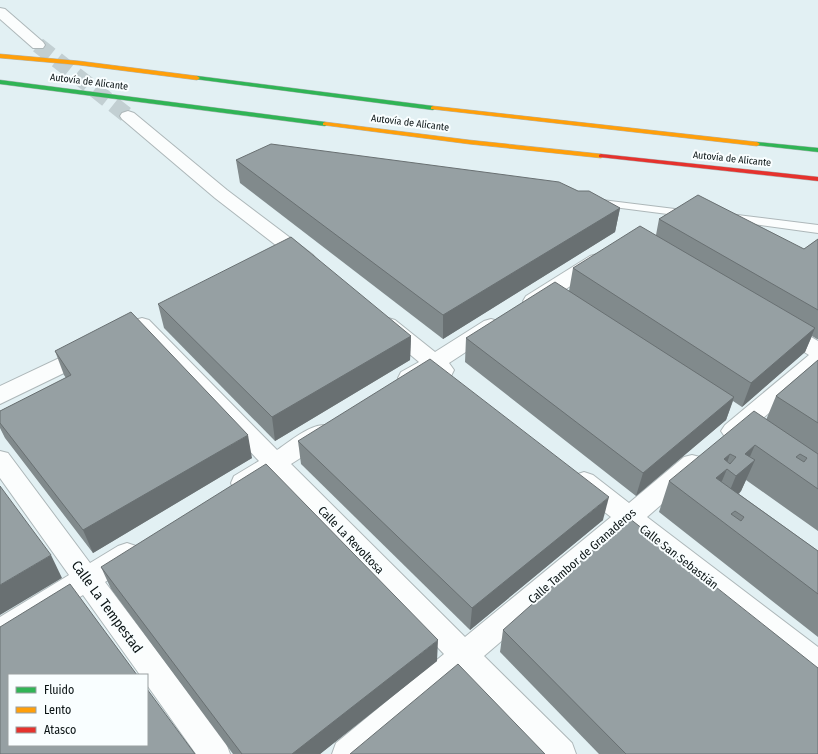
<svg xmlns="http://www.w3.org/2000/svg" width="818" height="754" font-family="'Fira Sans Condensed',sans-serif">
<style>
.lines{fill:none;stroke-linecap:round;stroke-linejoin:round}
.street-tunnel{stroke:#c2cfd2;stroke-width:16;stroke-dasharray:16 8;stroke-linecap:butt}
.lane-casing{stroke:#adb7b9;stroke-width:2}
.street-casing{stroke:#adb7b9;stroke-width:2}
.fast-casing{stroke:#adb7b9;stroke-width:1}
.slow-casing{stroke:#adb7b9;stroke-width:1}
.jam-casing{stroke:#adb7b9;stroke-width:1}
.lane{fill:#fbfdfd;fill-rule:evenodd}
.street{fill:#fbfdfd;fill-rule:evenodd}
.fast{fill:#30b455;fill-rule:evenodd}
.slow{fill:#ff9f0a;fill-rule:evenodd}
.jam{fill:#e5322d;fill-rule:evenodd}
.wall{fill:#818a8c}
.shaded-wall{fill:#697072}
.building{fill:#96a0a3;stroke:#697072;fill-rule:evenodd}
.labels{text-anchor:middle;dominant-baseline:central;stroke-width:4;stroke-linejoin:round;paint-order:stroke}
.far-street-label{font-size:10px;fill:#0a1314;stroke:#f9feff}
.street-label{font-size:12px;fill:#0a1314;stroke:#f9feff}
.near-street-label{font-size:14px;fill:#0a1314;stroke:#f9feff}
</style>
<rect width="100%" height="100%" fill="#e2f0f3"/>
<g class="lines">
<polyline class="street-tunnel" points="38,45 128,116"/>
<defs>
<g id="lane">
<polygon points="594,199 691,211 697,214 691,217 590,204 588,202 590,200"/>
<polygon points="729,214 818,225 818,233 725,220 723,218"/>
</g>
<g id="street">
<polygon points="0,8 5,9 43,42 45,45 43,48 33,48 0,19"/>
<polygon points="128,111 134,113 227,190 313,255 316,259 313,263 306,265 299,263 215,198 122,119 120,116 122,113"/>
<polygon points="597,254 604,256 607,260 604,264 540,306 533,308 526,306 523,301 526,296 590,256"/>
<path d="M142 318 149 320 277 450C292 440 314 420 332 426L336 432 332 438 291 464 465 637 611 517 575 489 572 482 575 475 584 472 593 475 629 503 684 457 692 455 700 457 704 464 700 471 647 517 818 647V677L808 673 629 532 484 656 572 743 576 754H540L463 674 370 754H332L336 743 444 654 273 476C260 485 250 495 234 490L231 483 234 476 259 461 135 330 132 325 135 320Z"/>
<path d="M388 318 395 320 435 352 484 321 491 319 498 321 501 326 498 331 449 363 454 370 451 376 443 378 433 373C422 380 414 387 401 384L398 378 401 372 419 362 381 330 378 325 381 320Z"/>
<polygon points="782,322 789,324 818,341 818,371 741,437 733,440 725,437 721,431 725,425 809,355 775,334 772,329 775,324"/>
<polygon points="87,345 95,348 98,353 95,358 0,404 0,386"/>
<polygon points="0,451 8,453 90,563 118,546 127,543 136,546 140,554 136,562 105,582 226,743 230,754 196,754 147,685 147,675 140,675 83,595 10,641 0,645 0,617 69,575 0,478"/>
</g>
<g id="fast">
<polygon points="197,76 433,106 436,108 433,110 195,79 195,77"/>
<polygon points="0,80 325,122 328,124 325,126 0,84"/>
<polygon points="757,142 818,148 818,152 755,145 755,143"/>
</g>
<g id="slow">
<polygon points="0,54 79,61 197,76 200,78 197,80 79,65 0,58"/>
<polygon points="433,106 757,142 760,144 757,146 431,109 431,107"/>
<polygon points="325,122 469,140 601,154 604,156 601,158 469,144 323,125 323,123"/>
</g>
<polygon id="jam" points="601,154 818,177 818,181 599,157 599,155"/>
</defs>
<use href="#lane" class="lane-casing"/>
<use href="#street" class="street-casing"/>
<use href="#fast" class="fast-casing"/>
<use href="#slow" class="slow-casing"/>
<use href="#jam" class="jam-casing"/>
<use href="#lane" class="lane"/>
<use href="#street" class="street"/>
<use href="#fast" class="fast"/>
<use href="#slow" class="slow"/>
<use href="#jam" class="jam"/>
</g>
<g class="wall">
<polygon points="236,160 620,208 615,232 443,339 240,183"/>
<polygon points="659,219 804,249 818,239 818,339 817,339 812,336 805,352 742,407 733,401 726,420 636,496 465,362 466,338 569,291 573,268 656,235"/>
<polygon points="158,304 411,336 410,360 275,441 164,328"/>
<polygon points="55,351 252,458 93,553 5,438 0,428 0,411 66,378 64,375"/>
<polygon points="818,360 818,531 746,480 741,491 739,494 818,551 818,637 659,512 669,481 766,420 776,396"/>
<polygon points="298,441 603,520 470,630 301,464"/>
<polygon points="101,567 437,661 320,754 233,754 111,589"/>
<polygon points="503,630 818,754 599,754 500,652"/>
</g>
<g class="shaded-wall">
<polygon points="620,208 615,232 443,339 443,315"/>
<polygon points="815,328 805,352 742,407 751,383"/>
<polygon points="411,336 410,360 275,441 272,417"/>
<polygon points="734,397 726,420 636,496 643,473"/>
<polygon points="248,435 252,458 93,553 83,530"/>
<polygon points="755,445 745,468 755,460 741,491 723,507 745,454"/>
<polygon points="730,454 724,472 727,469 714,500 704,508 716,478 724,459"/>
<polygon points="609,497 603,520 470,630 472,608"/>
<polygon points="51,555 62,578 0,615 0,585"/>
<polygon points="438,640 437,661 320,754 292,754"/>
</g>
<g class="building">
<polygon points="271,144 559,182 578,191 589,191 620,208 443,315 236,160"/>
<polygon points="698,195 804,249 818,239 818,310 659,219"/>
<polygon points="640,226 815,328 751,383 573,268"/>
<polygon points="291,237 411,336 272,417 158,304"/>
<polygon points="555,282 734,397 643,473 466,338"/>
<polygon points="131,312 248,435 83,530 0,423 0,411 71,375 55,351"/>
<polygon points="430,359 609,497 472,608 298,441"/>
<polygon points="818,360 818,423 776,396"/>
<path d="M754 411 818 454V489L755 445 745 454 755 460 736 476 727 469 716 478 818 551V594L669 481ZM730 454 736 457 730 464 724 459ZM800 454 807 458 804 462 796 457ZM735 511 744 517 741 521 731 514Z"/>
<polygon points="266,464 438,640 292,754 242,754 101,567"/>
<polygon points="0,486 51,555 0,585"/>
<polygon points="629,518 818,668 818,754 626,754 503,630"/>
<polygon points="70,584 137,675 9,675 9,745 147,745 147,689 195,754 0,754 0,627"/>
<polygon points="458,664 545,754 350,754"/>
</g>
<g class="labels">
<g class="far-street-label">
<text transform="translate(89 82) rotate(7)">Autovía de Alicante</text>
<text transform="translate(410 123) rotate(7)">Autovía de Alicante</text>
<text transform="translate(732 159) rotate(6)">Autovía de Alicante</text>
</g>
<g class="street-label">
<text transform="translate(351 540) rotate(46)">Calle La Revoltosa</text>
<text transform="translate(582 556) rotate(-41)">Calle Tambor de Granaderos</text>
<text transform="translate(679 557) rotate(38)">Calle San Sebastián</text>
</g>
<g class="near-street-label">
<text transform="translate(107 607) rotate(54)">Calle La Tempestad</text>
</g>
</g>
<rect x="8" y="674" width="140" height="72" fill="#f9feff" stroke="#99a0a1"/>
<rect x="16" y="687" width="20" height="6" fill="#30b455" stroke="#99a0a1"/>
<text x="44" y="694" font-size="12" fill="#0a1314">Fluido</text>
<rect x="16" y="707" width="20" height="6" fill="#ff9f0a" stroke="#99a0a1"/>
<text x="44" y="714" font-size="12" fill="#0a1314">Lento</text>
<rect x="16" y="727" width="20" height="6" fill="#e5322d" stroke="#99a0a1"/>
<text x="44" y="734" font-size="12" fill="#0a1314">Atasco</text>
</svg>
